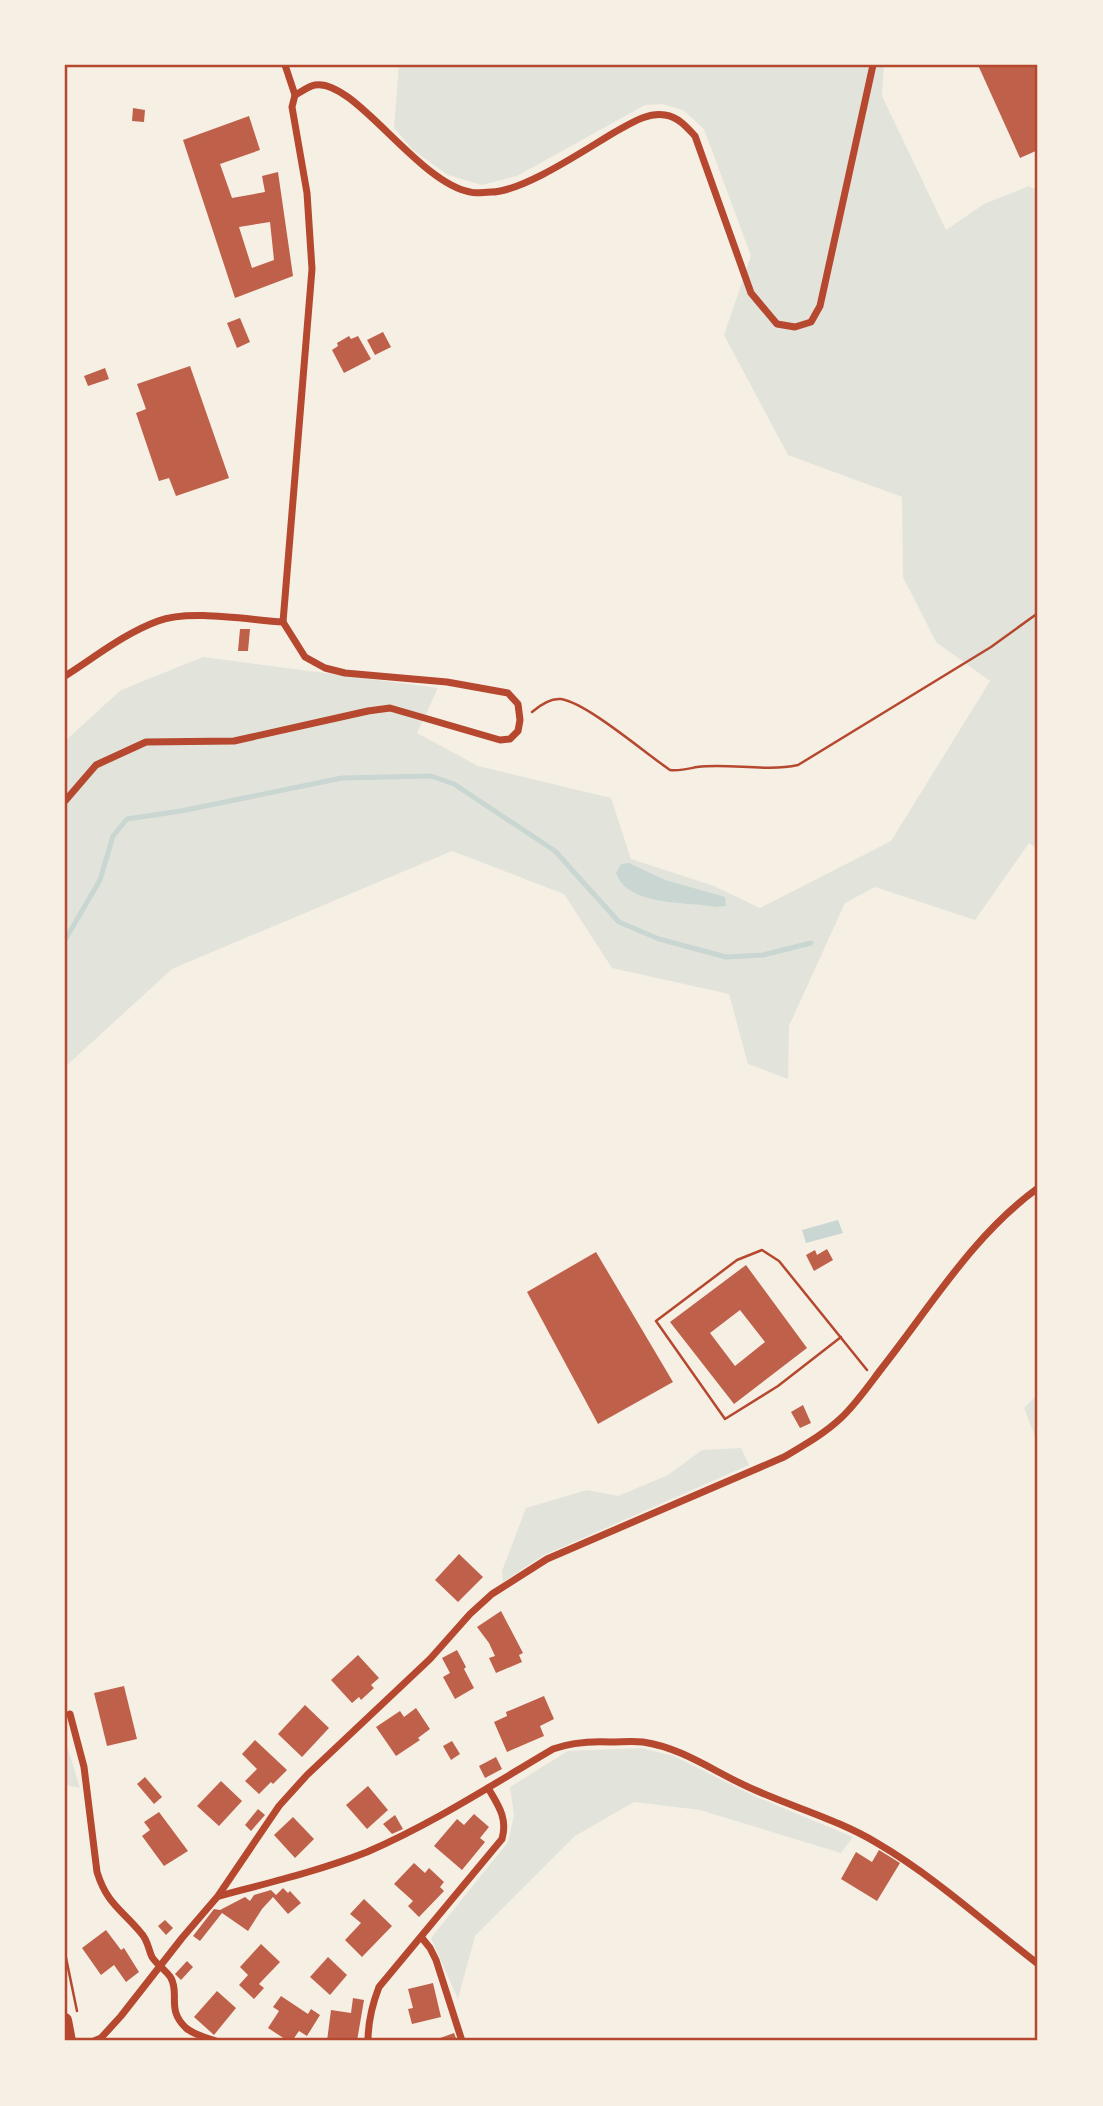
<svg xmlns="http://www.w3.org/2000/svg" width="1103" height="2106" font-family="'Varela Round',sans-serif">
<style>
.green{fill:#e2e4dc}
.water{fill:#c9d6d2}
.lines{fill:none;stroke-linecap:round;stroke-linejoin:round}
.stream{stroke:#c9d6d2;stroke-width:5}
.building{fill:#bf614a;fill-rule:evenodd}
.path{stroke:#b5482f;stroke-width:2.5}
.minor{stroke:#b5482f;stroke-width:7}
.primary{stroke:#b5482f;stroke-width:14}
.neatline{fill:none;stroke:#b5482f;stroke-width:2.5}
</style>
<rect width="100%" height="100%" fill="#f6efe4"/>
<g class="green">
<polygon points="399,65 884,65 882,96 946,230 984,204 1029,186 1038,191 1038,849 1029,843 975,920 875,887 845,903 789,1026 788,1079 748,1064 729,994 612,968 564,894 452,851 172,969 65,1067 65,741 121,690 203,657 438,688 417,733 478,766 611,798 631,859 714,886 760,908 891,841 990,681 936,642 903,577 902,497 788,455 724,335 751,256 704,129 683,110 662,104 645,105 517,176 482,185 448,175 413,150 394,128"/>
<polygon points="1038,1394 1038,1444 1024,1408"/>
<polygon points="741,1448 749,1465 542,1556 503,1582 502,1571 526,1508 587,1490 618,1496 668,1475 702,1450"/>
<polygon points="65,1739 80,1788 65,1785"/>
<polygon points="641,1748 674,1756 754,1796 853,1837 841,1853 700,1810 634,1802 575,1836 475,1936 458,1999 431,1938 508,1842 514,1815 510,1787 568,1751"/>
</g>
<g class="water">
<path d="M629 863 665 880 725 897 726 906 716 907C686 901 628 907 616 873L621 864Z"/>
<polygon points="838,1220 843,1233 806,1243 802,1230"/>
</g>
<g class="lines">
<polyline class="stream" points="65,940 100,880 113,836 127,819 181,811 342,778 431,776 454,784 555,851 619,922 659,939 726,957 763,955 811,943"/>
</g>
<g class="building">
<polygon points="978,65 1038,65 1038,150 1020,158"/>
<polygon points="133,108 145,110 144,122 132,121"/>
<path d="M249 116 260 150 220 164 232 198 265 192 262 176 278 172 293 276 235 298 183 140ZM270 222 274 260 252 268 239 227Z"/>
<polygon points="240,318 250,342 237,348 227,323"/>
<polygon points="383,332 391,347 375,355 367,340"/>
<polygon points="349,336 351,339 358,336 371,359 344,373 332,350 338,346 337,343"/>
<polygon points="190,366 229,478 176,496 169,478 159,481 136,413 146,409 137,384"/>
<polygon points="105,368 109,379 88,386 84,376"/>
<polygon points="240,629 250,629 248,651 238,651"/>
<polygon points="827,1249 833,1260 814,1271 806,1255 815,1250 817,1255"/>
<polygon points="596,1252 673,1382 598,1424 527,1292"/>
<path d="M746 1265 807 1348 734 1404 670 1322ZM740 1310 765 1342 735 1366 710 1333Z"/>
<polygon points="803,1405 811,1423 800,1428 791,1412"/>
<polygon points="459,1554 483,1577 458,1602 435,1580"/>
<polygon points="501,1611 523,1653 519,1655 522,1662 496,1673 489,1658 495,1656 489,1643 477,1627"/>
<polygon points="457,1650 466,1667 464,1669 474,1688 455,1699 443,1677 450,1673 442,1658"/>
<polygon points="358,1655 379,1678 371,1685 374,1688 361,1700 359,1697 352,1703 331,1680"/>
<polygon points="124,1686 137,1739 107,1746 94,1693"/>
<polygon points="544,1696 554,1719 540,1726 544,1736 507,1752 494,1722 507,1716 506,1712"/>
<polygon points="305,1705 329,1728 302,1757 278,1734"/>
<polygon points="416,1708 430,1729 418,1738 420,1740 396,1756 376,1727 400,1711 404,1717"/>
<polygon points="255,1740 287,1770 273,1784 271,1782 259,1794 245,1781 257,1769 242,1754"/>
<polygon points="452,1741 460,1754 451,1760 443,1746"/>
<polygon points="496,1757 502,1769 485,1778 479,1766"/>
<polygon points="145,1777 162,1797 154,1804 137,1784"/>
<polygon points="221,1781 242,1801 219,1826 197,1806"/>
<polygon points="368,1786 388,1810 367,1829 346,1805"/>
<polygon points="258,1809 265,1815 251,1831 245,1825"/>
<polygon points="159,1812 188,1851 164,1866 142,1836 150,1830 144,1822"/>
<polygon points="474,1814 489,1827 480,1838 485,1842 462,1870 434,1846 457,1819 464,1825"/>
<polygon points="395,1815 403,1829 392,1834 383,1824"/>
<polygon points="293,1817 314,1839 295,1858 274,1835"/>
<polygon points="879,1850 900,1863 877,1901 841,1879 856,1852 872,1862"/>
<polygon points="414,1863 425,1873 429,1868 444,1882 440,1887 444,1891 419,1917 408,1906 413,1901 394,1884"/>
<polygon points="283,1888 288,1893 290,1891 301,1903 288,1914 273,1897 262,1909 248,1931 222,1913 200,1941 193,1936 214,1909 220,1910 245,1897 250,1901 254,1895 271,1890 276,1895"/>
<polygon points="364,1899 392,1926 362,1957 345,1940 361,1923 350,1914"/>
<polygon points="165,1920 173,1928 166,1935 158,1926"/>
<polygon points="106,1930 121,1950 124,1948 139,1972 126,1982 114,1965 101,1975 82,1948"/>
<polygon points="261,1944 280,1962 259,1984 264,1988 254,1999 239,1985 248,1975 240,1967"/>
<polygon points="328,1957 347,1975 330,1995 310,1977"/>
<polygon points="187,1961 193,1967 181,1980 175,1974"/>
<polygon points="433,1983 441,2017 412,2024 408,2009 413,2008 408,1989"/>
<polygon points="217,1991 236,2008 214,2035 194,2017"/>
<polygon points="281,1996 308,2014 311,2009 320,2015 307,2036 299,2031 292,2041 288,2041 268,2028 279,2011 273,2007"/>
<polygon points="353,1998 364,2000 357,2041 327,2041 331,2010 351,2013"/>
<polygon points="454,2033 457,2041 432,2041"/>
</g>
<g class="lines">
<g class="path">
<path d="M532 712C540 705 550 698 561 699 587 703 645 753 670 770 680 771 687 769 697 767 731 763 764 772 798 765L991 647 1038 613"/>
<polyline points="841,1337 778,1386 725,1419 656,1321 737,1260 762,1250 779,1261 867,1370"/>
<polyline points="65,1953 77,2011"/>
</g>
<g class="minor">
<polyline points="285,65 295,95"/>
<path d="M65 676C95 657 125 633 158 621 189 609 249 620 283 622"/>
<path d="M65 801 96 765 146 742 234 741 368 711 390 708 500 740 510 739 518 731 520 720 518 704 508 693 447 682 345 673 325 668 305 657 283 622 312 269 307 193 292 107 295 95C301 92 309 86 315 85 354 78 417 182 470 192 476 194 484 192 491 192 523 192 586 149 615 132 630 124 647 112 665 115 678 117 686 126 695 136L751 293 777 324 795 327 811 322 820 306 873 65"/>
<path d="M70 1714 84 1767 97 1872C107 1904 121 1909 141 1933 148 1940 148 1949 152 1957 157 1965 166 1970 171 1978 180 1995 166 2009 186 2028 194 2035 207 2038 216 2041"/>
<path d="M219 1896C268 1883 319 1871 367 1852 432 1824 492 1785 553 1749 572 1742 591 1741 611 1742 621 1742 632 1741 643 1742 684 1748 717 1774 755 1790 795 1808 839 1820 877 1843 935 1877 985 1923 1038 1964"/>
<polyline points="422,1938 430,1948 436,1960 462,2041"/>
<path d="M94 2041 101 2038 121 2016 182 1938 218 1896 279 1806 307 1775 430 1659 470 1614 492 1594 547 1559 784 1457C804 1445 824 1434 841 1418 856 1404 869 1385 882 1368 931 1306 973 1235 1038 1188"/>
<path d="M368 2041C368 2021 372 2005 379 1987L502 1839C508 1818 498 1805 488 1788"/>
</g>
<polyline class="primary" points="65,2020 69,2041"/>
</g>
<rect width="1103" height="2106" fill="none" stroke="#f6efe4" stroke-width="133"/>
<rect x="66" y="66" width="970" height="1973" class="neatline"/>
</svg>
